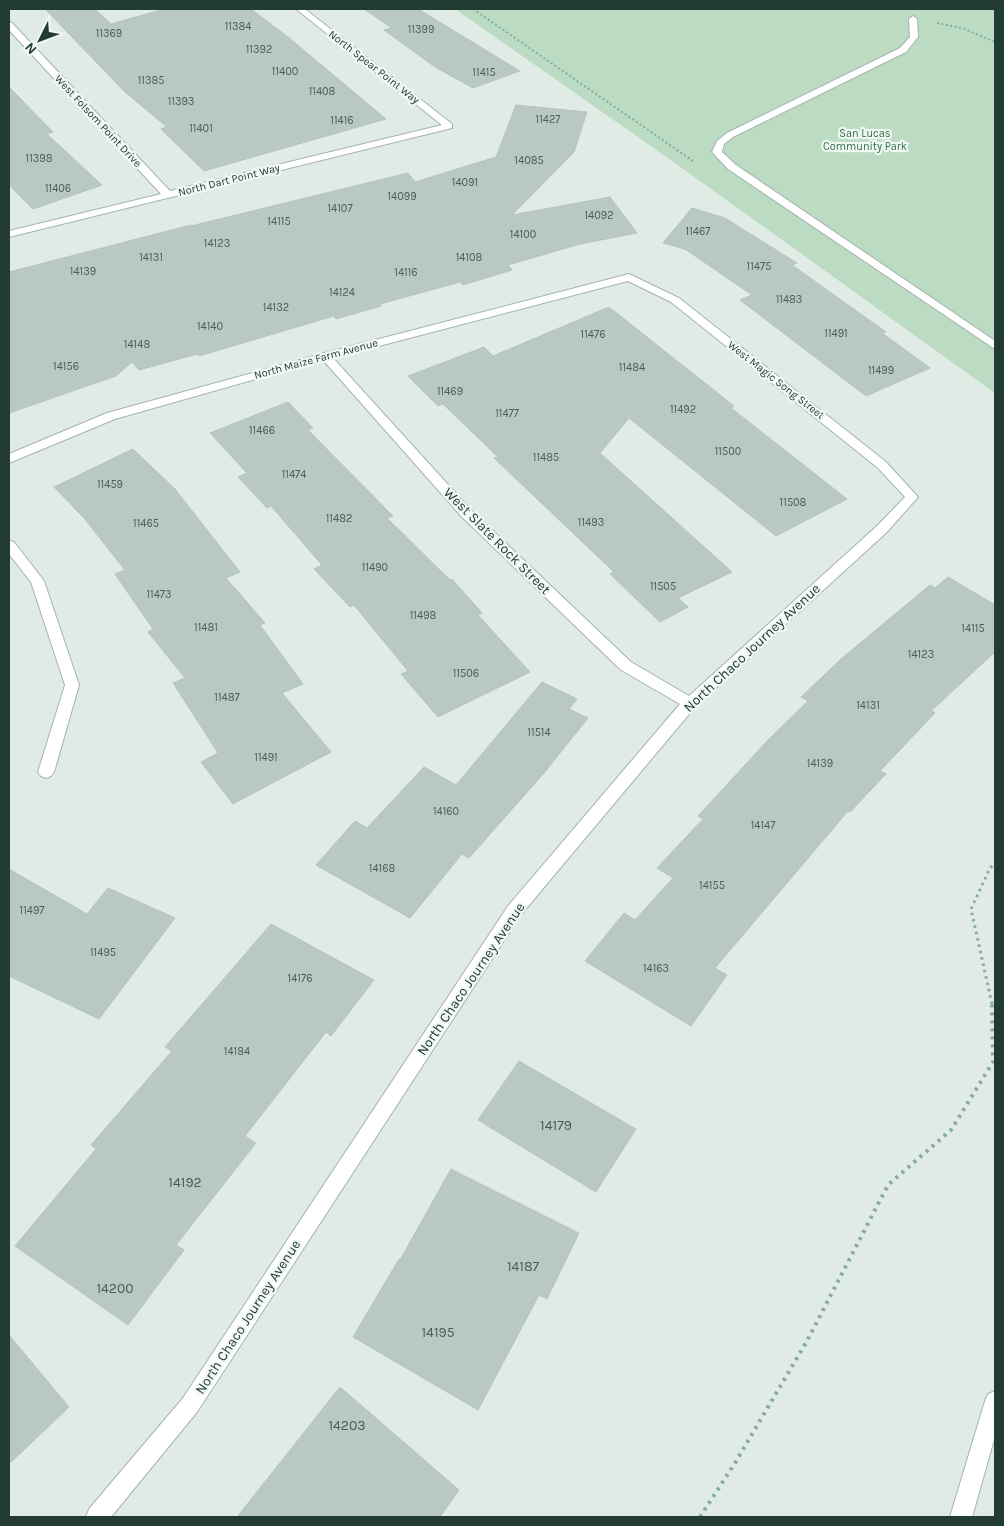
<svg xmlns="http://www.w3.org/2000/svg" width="1004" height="1526" font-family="Karla,sans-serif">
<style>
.green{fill:#bbdbc3}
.building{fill:#b9c8c2;stroke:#b4c4bd}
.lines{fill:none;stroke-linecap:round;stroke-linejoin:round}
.lane-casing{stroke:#a4b3ad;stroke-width:2}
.street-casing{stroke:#a4b3ad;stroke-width:2}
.secondary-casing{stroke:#a0b6ae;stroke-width:2}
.path-far2{stroke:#83ad9f;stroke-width:2;stroke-dasharray:2 2.5;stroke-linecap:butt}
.path-far1{stroke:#83ad9f;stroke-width:3;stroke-dasharray:2.5 4;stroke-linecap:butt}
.path{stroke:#83ad9f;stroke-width:4;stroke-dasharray:3 5;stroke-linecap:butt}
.lane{fill:#fff;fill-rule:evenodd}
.street{fill:#fff;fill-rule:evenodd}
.secondary{fill:#fff;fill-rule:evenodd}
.labels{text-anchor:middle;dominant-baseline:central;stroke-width:4.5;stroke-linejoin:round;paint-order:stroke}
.number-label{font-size:11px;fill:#485e57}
.far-street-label{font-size:11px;fill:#223b33;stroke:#f1f8f4}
.far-park-label{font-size:11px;fill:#2e7046;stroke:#f1f8f4}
.street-label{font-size:14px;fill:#223b33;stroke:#f1f8f4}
.near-number-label{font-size:14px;fill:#485e57}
</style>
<rect width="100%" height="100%" fill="#e1ebe6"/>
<polygon class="green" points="455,9 995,9 995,393 675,163"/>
<g class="building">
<polygon points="45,9 95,9 111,24 164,9 251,9 288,37 386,119 204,171 161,129 167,127 125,92"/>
<polygon points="364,9 418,9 520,71 473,88 435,67 384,30 392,28"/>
<polygon points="9,87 53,132 47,134 102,185 33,209 9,185"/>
<polygon points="516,105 587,112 574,152 512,215 610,197 637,233 580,244 508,265 512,270 463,285 460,282 380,304 381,306 336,319 334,316 199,356 197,354 139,370 132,362 116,376 9,413 9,272 191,225 191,226 408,173 415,182 496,157"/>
<polygon points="692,208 725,218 797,263 792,265 886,332 882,333 930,368 866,396 740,300 752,295 685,249 663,243"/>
<polygon points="609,307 734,406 731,408 847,499 776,536 629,418 600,453 732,572 678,598 688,607 660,622 610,574 614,572 494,458 498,457 443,404 438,406 408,376 484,347 493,356"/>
<polygon points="288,402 313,428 308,430 393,516 387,518 450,580 452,579 482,613 478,615 530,672 438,717 401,674 408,671 354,605 350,607 314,569 322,565 271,506 267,508 238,477 247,473 210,433"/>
<polygon points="133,449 175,489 240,572 226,578 265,623 260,625 303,684 282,693 331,752 233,804 201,762 218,753 173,683 185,678 148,632 153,629 115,574 125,570 84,518 54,487"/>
<polygon points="948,577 995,605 995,652 931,711 935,713 880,771 886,774 850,812 848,811 715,968 727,975 691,1026 585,961 624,913 635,920 673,878 657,868 703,819 698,816 768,740 808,701 801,697 841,659 930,585 935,588"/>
<polygon points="542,682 577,699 569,709 588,718 544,773 469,858 462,854 410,918 316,865 355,821 367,828 424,767 456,785"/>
<polygon points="9,869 87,914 108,888 175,918 99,1019 9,976"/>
<polygon points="271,924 374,980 331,1036 326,1032 245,1136 256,1143 176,1245 184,1250 128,1325 15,1246 96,1149 91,1145 172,1051 165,1047"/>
<polygon points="519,1061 636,1129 596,1192 478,1120"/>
<polygon points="451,1169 579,1233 547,1299 539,1295 478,1410 353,1337 399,1259 400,1260"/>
<polygon points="9,1335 69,1407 9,1464"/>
<polygon points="340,1387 459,1490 440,1517 237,1517"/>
</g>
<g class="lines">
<defs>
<polygon id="lane" points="913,16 917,19 918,37 906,52 733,137 724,144 722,152 736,165 995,341 995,349 728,169 712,152 717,141 727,133 900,48 910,37 909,19"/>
<g id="street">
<polygon points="296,9 305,9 452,124 452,128 9,237 9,231 161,194 9,30 9,22 12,23 170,191 442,125"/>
<path d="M629 274 679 298 886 462 918 497 887 532 695 707 520 916 197 1412 111 1517H86L89 1509 183 1398 508 906 680 704 621 670 462 517 323 360 115 419 9 463V454L107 413 321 354ZM628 281 671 302 878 468 905 497 877 526 689 696 631 662 472 511 333 358Z"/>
<polygon points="9,541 14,542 44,581 79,685 54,772 51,776 46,778 41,776 38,772 65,685 31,582 9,554"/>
</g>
<polygon id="secondary" points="995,1391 995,1436 972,1517 950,1517 985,1401 988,1394"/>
</defs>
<use href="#lane" class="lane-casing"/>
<use href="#street" class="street-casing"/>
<use href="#secondary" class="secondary-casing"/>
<g class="path-far2">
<polyline points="473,9 693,161"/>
<polyline points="937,23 962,28 995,42"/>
</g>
<polyline class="path-far1" points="992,1004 971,909 990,868 995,864"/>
<polyline class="path" points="700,1517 735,1463 807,1341 888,1185 951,1130 993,1062 992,1003"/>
<use href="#lane" class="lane"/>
<use href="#street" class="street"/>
<use href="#secondary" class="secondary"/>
</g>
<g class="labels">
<g class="number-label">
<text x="238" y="26">11384</text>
<text x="421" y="29">11399</text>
<text x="109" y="33">11369</text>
<text x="259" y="49">11392</text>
<text x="285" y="71">11400</text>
<text x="484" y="72">11415</text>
<text x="151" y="80">11385</text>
<text x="322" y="91">11408</text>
<text x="181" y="101">11393</text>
<text x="548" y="119">11427</text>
<text x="342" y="120">11416</text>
<text x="201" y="128">11401</text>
<text x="39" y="158">11398</text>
<text x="529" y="160">14085</text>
<text x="465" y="182">14091</text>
<text x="58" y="188">11406</text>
<text x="402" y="196">14099</text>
<text x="340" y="208">14107</text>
<text x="599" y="215">14092</text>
<text x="279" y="221">14115</text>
<text x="698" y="231">11467</text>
<text x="523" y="234">14100</text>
<text x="217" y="243">14123</text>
<text x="151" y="257">14131</text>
<text x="469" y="257">14108</text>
<text x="759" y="266">11475</text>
<text x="83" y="271">14139</text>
<text x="406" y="272">14116</text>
<text x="342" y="292">14124</text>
<text x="789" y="299">11483</text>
<text x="276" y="307">14132</text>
<text x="210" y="326">14140</text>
<text x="836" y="333">11491</text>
<text x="593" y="334">11476</text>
<text x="137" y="344">14148</text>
<text x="66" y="366">14156</text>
<text x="632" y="367">11484</text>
<text x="881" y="370">11499</text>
<text x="450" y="391">11469</text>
<text x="683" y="409">11492</text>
<text x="507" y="413">11477</text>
<text x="262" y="430">11466</text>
<text x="728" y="451">11500</text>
<text x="546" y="457">11485</text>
<text x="294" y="474">11474</text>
<text x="110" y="484">11459</text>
<text x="793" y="502">11508</text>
<text x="339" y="518">11482</text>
<text x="591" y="522">11493</text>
<text x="146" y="523">11465</text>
<text x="375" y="567">11490</text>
<text x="663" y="586">11505</text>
<text x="159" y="594">11473</text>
<text x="423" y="615">11498</text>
<text x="206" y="627">11481</text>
<text x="973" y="628">14115</text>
<text x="921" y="654">14123</text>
<text x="466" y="673">11506</text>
<text x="227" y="697">11487</text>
<text x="868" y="705">14131</text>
<text x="539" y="732">11514</text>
<text x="266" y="757">11491</text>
<text x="820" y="763">14139</text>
<text x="446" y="811">14160</text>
<text x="763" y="825">14147</text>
<text x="382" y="868">14168</text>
<text x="712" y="885">14155</text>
<text x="32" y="910">11497</text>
<text x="103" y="952">11495</text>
<text x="656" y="968">14163</text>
<text x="300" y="978">14176</text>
<text x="237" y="1051">14184</text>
</g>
<g class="far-street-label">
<text transform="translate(374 67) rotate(38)">North Spear Point Way</text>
<text transform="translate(98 121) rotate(47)">West Folsom Point Drive</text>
<text transform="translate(229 180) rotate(-14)">North Dart Point Way</text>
<text transform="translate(316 359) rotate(-15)">North Maize Farm Avenue</text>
<text transform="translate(776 380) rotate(38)">West Magic Song Street</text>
</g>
<g class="far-park-label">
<text x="865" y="133">San Lucas<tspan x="865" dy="13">Community Park</tspan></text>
</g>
<g class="street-label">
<text transform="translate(497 541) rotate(45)">West Slate Rock Street</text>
<text transform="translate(752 648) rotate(-43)">North Chaco Journey Avenue</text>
<text transform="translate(471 979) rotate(-56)">North Chaco Journey Avenue</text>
<text transform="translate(248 1317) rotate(-57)">North Chaco Journey Avenue</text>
</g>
<g class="near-number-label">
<text x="556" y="1125">14179</text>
<text x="185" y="1182">14192</text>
<text x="523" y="1266">14187</text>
<text x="115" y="1288">14200</text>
<text x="438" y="1332">14195</text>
<text x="347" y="1425">14203</text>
</g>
</g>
<rect width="1004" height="1526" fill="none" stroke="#223b33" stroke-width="20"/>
<g transform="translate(40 40) rotate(228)" stroke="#f1f8f4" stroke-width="4" paint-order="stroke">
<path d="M0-4L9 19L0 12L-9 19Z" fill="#223b33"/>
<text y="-8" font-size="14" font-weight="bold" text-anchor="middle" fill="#223b33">N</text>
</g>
</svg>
